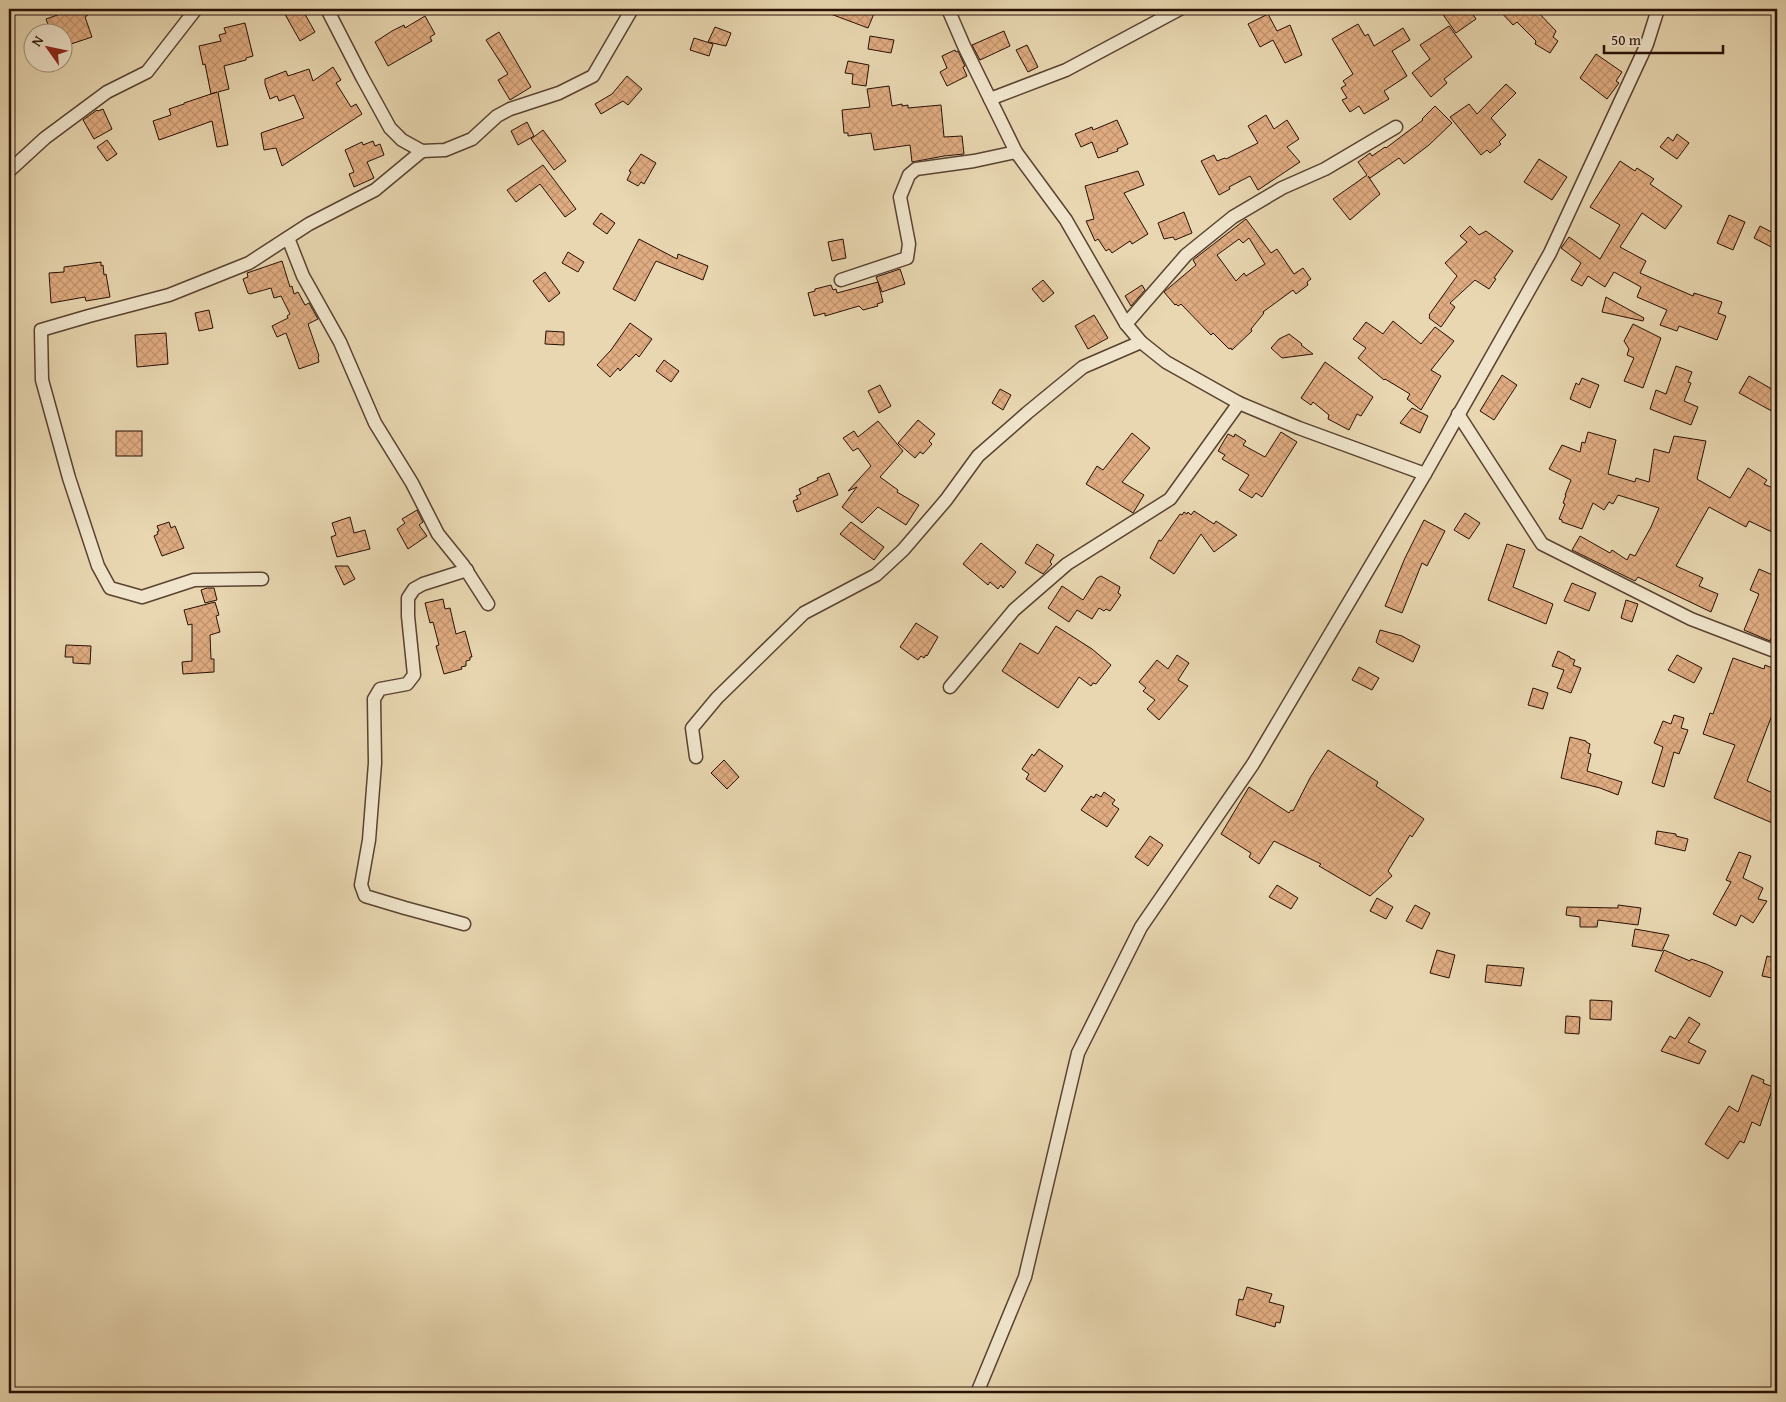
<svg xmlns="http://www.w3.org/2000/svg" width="1786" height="1402" font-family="'Gentium Book Plus',serif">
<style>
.building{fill:url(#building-cross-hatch);stroke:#291005;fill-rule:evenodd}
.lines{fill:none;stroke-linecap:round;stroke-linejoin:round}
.minor-casing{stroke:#594230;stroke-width:15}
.minor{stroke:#f0e5cc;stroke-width:12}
</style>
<defs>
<pattern id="building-cross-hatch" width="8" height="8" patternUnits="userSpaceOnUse" patternTransform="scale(1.25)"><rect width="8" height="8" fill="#e0ac81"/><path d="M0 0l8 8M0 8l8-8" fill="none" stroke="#c0936e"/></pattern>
</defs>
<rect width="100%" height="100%" fill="#e8d7b1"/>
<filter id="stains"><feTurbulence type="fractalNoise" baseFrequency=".004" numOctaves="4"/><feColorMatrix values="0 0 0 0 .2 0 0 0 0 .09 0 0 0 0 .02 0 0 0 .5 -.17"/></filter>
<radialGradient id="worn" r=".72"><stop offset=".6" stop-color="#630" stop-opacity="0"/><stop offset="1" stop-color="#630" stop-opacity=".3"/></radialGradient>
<g class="building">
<polygon points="62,9 86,9 88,15 85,17 92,37 62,47 62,32 58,32 56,28 50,30 46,19 63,13"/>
<polygon points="282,9 302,9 315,32 300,41"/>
<polygon points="820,9 876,9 868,28 820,10"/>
<polygon points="1439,9 1469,9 1476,19 1456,33"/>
<polygon points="1498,9 1535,9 1556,31 1553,37 1558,41 1550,53 1535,44 1536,41 1517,22 1513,25"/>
<polygon points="1268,14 1277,31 1290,25 1302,55 1285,63 1273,40 1260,47 1248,24"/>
<polygon points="425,16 435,34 430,37 432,41 388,66 375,42 392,31 404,25 405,28"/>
<polygon points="245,23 253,56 246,58 246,60 224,66 229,89 218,92 228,145 217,147 212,121 159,140 153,121 171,115 169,109 184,104 184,103 217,92 211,94 205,64 203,65 199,46 221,41 219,35 226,33 224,28"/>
<polygon points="1358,24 1365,36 1368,34 1374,46 1403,28 1410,40 1392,51 1407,76 1384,91 1389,99 1364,114 1359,106 1350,112 1342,100 1347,98 1341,88 1346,85 1343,81 1353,74 1332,39"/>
<polygon points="1449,26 1472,57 1444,79 1447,83 1431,97 1412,73 1430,59 1420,45"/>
<polygon points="715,27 731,33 726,46 708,42"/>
<polygon points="1004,31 1010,46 980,60 972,45"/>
<polygon points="499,32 531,87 510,100 498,80 508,74 486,40"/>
<polygon points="870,36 894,40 891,53 868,49"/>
<polygon points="694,38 713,44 709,56 690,50"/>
<polygon points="1027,45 1038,67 1028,72 1016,50"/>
<polygon points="955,50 956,52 958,51 965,66 963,67 967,76 947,86 940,72 947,68 942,56"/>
<polygon points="1596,54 1622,72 1616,81 1619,83 1607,99 1580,78"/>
<polygon points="848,61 869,65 866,86 852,84 853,74 845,73"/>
<polygon points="333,67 341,80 336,83 351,107 356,104 362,114 282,166 276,148 264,150 261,133 304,118 294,95 279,101 277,96 270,99 265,84 265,79 286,71 288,76 309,69 313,81"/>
<polygon points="627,76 642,89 628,105 623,101 601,114 595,104 612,94"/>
<polygon points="1506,84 1516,93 1491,118 1506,135 1499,142 1501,144 1490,153 1487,150 1481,155 1450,117 1469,104 1477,114"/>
<polygon points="889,86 892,106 902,104 902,106 908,105 908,108 941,105 944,137 962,136 964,154 944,156 912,162 910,145 874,150 871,133 848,136 848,133 844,133 842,110 870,107 867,89"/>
<polygon points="1435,106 1452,123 1429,145 1404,164 1399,158 1370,178 1368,176 1380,194 1350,220 1333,199 1367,175 1358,162 1370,153 1372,156 1385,147 1386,148 1423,120 1422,119"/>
<polygon points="103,109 112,129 94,139 83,120 97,110 98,111"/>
<polygon points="1266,115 1274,129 1287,120 1299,139 1287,147 1300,162 1258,190 1250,176 1229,187 1230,189 1219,195 1201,161 1214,155 1217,161 1225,158 1226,159 1258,143 1248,126"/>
<polygon points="1117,120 1128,144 1117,149 1118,151 1098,158 1092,142 1081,147 1075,134 1092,127 1093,130"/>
<polygon points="527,122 534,136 518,145 511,131"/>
<polygon points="543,130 566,161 554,170 531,139"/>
<polygon points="1677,134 1689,143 1677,159 1660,147 1668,137 1673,141"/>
<polygon points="107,140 117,154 107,161 97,147"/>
<polygon points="373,141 375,146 380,144 384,155 367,162 374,178 354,187 349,174 354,172 345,150 362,142 363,145"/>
<polygon points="641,154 656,163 644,184 641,182 638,186 627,180 631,172 629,171"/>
<polygon points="1539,159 1567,177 1552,200 1524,182"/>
<polygon points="1620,161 1635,171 1637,168 1654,179 1650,184 1682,206 1665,229 1642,213 1620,247 1646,261 1640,273 1693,296 1694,293 1722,302 1718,313 1726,316 1717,340 1679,326 1677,331 1660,325 1667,310 1637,297 1641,287 1614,272 1605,287 1588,276 1582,286 1571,280 1581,263 1561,248 1569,237 1600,259 1620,225 1590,207"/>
<polygon points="543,165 576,209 565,217 540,184 516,202 507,190"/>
<polygon points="1138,171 1144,185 1124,193 1148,234 1132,244 1130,241 1112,253 1109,249 1106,251 1098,239 1095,241 1086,221 1094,219 1085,186"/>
<polygon points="1184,212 1192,233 1175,240 1173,237 1164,239 1158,223"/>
<polygon points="601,213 615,223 607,234 593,224"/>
<polygon points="1729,215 1745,222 1733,250 1717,243"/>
<path d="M1246 219 1271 253 1277 249 1294 274 1303 268 1311 279 1307 282 1308 285 1296 294 1293 290 1263 312 1264 313 1251 329 1252 331 1232 350 1231 348 1229 349 1213 333 1211 335 1181 304 1178 306 1176 304 1175 305 1164 292 1196 265 1193 260ZM1249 238 1265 264 1246 276 1244 273 1236 281 1217 255 1239 239 1243 243Z"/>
<polygon points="1470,226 1479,235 1486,231 1513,251 1494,278 1496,279 1489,289 1475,280 1450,303 1455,307 1441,327 1429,318 1430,316 1429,315 1457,276 1445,263 1467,242 1460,236"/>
<polygon points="1760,226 1777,235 1777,250 1754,238"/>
<polygon points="639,239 677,259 678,254 708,266 703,280 656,261 635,301 613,289"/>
<polygon points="843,239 846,258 832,261 828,242"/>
<polygon points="568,252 584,262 578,272 562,263"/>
<polygon points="282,261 290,287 292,286 294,294 298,292 305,305 309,303 318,319 308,324 319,356 318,357 319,362 299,369 286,333 277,337 272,326 288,318 287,316 290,314 281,296 274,298 271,288 250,294 248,293 243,279 248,277 247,273"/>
<polygon points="101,262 101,266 103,265 104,275 106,274 110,297 86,301 85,297 51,303 49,273 64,272 64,267"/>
<polygon points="900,269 905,284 882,292 876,277"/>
<polygon points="545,272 560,293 549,302 533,281"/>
<polygon points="1043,280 1054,293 1043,302 1032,289"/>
<polygon points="878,282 883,302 877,304 878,306 863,310 859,306 825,316 825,313 814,316 808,293 815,291 815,289 831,285 833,290 836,289 837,293"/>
<polygon points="1142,285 1145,290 1131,306 1125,296"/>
<polygon points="1606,297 1644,318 1643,321 1602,312"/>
<polygon points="209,310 213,328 199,331 195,313"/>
<polygon points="1094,315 1108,338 1088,349 1075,326"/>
<polygon points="1393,321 1421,344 1435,327 1454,341 1431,370 1441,376 1421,410 1407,399 1410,394 1385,379 1384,380 1358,358 1366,348 1353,339 1366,322 1383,334"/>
<polygon points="630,323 652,339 639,357 636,354 620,371 618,368 610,377 597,365 611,350"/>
<polygon points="1633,324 1661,338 1643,388 1624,381 1634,358 1627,355 1629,349 1624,341"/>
<polygon points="546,331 564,332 564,345 545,344"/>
<polygon points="166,333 168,364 137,367 135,335"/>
<polygon points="1289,334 1302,344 1301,345 1313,354 1282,358 1271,348 1279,339"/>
<polygon points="664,360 679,371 671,382 656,371"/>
<polygon points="1325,362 1373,397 1361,416 1357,414 1349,430 1328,419 1329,415 1313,402 1311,405 1301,398"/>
<polygon points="1676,366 1692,372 1688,382 1691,383 1684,401 1698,407 1691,425 1650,409 1656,390 1666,394"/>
<polygon points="1502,375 1517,385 1494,420 1480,411"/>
<polygon points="1749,376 1777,392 1777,414 1739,393"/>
<polygon points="1582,378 1599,385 1590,408 1570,399 1576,383 1579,385"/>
<polygon points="880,385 891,406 879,413 868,391"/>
<polygon points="1000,389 1011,395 1003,410 992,403"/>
<polygon points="1412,408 1428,416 1420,433 1400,423"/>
<polygon points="918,420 935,434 929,441 932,444 923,454 920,452 915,458 898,443"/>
<polygon points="878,421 903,451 880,477 898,490 897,492 919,505 906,525 878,507 862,523 842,507 857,487 848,491 871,466 858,448 853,451 843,438 854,431 858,437"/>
<rect x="116" y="431" width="26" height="25"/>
<polygon points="1281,432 1297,442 1262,497 1256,493 1252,498 1239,490 1249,475 1222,459 1225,455 1218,451 1228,434 1234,437 1235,434 1246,441 1243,445 1265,457"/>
<polygon points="1588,432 1616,440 1608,474 1635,482 1636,478 1649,482 1654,449 1669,453 1674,436 1706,441 1697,479 1730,498 1748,468 1767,480 1764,484 1777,490 1777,526 1774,533 1749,521 1746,527 1709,507 1676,566 1703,578 1699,586 1718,594 1711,612 1638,577 1635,581 1572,550 1580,536 1610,553 1612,550 1627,560 1630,554 1635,556 1651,527 1659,508 1618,495 1613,504 1609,502 1604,510 1593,503 1582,529 1562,522 1562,520 1559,519 1565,504 1563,503 1566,495 1565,495 1571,480 1549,469 1562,445 1580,452 1582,442 1585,443"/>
<polygon points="1132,433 1150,448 1122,482 1144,495 1133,513 1086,484 1097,466 1103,470"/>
<polygon points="829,473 838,495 797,512 793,501 798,499 796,496 801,494 799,489 818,480 817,478"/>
<polygon points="417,510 423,522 419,525 427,536 408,549 397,529 405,523 402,519"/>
<polygon points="1194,511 1214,524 1216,521 1237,535 1214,552 1201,534 1174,574 1150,558 1159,540 1161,541 1180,514 1182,515 1184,512 1187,514 1188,512 1191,515"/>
<polygon points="1465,513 1480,523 1469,539 1454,530"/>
<polygon points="350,517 354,533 365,530 370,549 337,557 331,537 336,535 332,523"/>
<polygon points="1424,520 1445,531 1427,566 1422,563 1402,613 1385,606 1405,558"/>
<polygon points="169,522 171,528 175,526 184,548 162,556 154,536 158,534 157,532 159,531 157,526"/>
<polygon points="851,522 884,547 874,560 840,534"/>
<polygon points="981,543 1016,572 1003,588 1001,585 998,589 990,582 988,585 963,564"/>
<polygon points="1037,544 1054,555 1050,562 1052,564 1043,574 1025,563"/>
<polygon points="1507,544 1525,550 1513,587 1553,604 1546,624 1488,600"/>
<polygon points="335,566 348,566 355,579 344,585"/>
<polygon points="1759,569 1777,577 1777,625 1770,641 1744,630 1759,594 1750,590"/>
<polygon points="1101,576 1120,587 1118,593 1121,595 1110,611 1106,609 1104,611 1099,608 1092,619 1077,610 1069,622 1048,608 1062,586 1083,600 1097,578"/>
<polygon points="1572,583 1596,593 1589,611 1564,601"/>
<polygon points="207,588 214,588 217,600 205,603 201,590"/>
<polygon points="443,599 445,609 450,608 456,634 465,631 472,657 470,657 470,660 466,661 466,666 461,667 462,669 444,674 436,646 439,645 433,622 430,623 425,603"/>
<polygon points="1626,600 1638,604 1632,622 1621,618"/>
<polygon points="215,602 219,615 216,616 220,632 210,635 211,659 214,659 214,672 183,674 182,662 192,661 192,624 188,625 184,610"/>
<polygon points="916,623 938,637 927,656 926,655 924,658 921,656 918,660 900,647"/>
<polygon points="1056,626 1092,649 1111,665 1096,684 1093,683 1091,686 1079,677 1058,708 1002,671 1020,643 1038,654"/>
<polygon points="1380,630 1402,636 1420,646 1413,662 1378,644 1376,642"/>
<polygon points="66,645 91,646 90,664 73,663 73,657 65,657"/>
<polygon points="1558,651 1570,657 1570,658 1575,660 1573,665 1581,668 1571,693 1557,688 1564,670 1552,666"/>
<polygon points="1177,655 1189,663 1178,680 1188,686 1159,720 1147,709 1155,700 1143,691 1146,688 1139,682 1157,660 1168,669"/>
<polygon points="1677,655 1702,668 1694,683 1668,670"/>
<polygon points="1733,658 1764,669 1765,665 1777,670 1777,702 1747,781 1777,795 1777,825 1714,798 1735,745 1703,734 1710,713 1713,714"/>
<polygon points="1359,667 1379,678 1372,690 1352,680"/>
<polygon points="1533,688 1548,693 1543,709 1528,705"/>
<polygon points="1674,715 1684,718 1681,728 1688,730 1679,754 1674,752 1664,787 1652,783 1663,747 1654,743 1663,721 1671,724"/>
<polygon points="1570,737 1586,741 1586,742 1590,744 1588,753 1591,754 1587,771 1622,782 1618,795 1600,788 1561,778"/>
<polygon points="1039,749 1063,766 1045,792 1026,779 1029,774 1022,769 1032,754 1034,756"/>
<polygon points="1328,750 1378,782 1376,786 1424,819 1412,837 1410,835 1388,871 1392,876 1370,896 1319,866 1321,864 1274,841 1259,864 1249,857 1251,853 1221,834 1249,787 1289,813 1291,810 1293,811 1310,778"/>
<polygon points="724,760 739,777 727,789 711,773"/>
<polygon points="1104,792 1115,800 1112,804 1119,809 1107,827 1081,810 1091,796 1094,798 1096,794 1101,797"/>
<polygon points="1657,831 1676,834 1676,836 1688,839 1685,851 1655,844"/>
<polygon points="1150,836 1163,845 1148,866 1135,857"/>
<polygon points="1739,852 1751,856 1743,878 1763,888 1758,899 1767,901 1753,923 1741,915 1736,926 1713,914 1731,882 1726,880"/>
<polygon points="1277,885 1298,898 1291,909 1269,897"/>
<polygon points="1377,898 1393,907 1386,919 1370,911"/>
<polygon points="1415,905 1430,913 1422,929 1406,921"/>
<polygon points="1618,905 1641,908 1638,925 1598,920 1597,927 1580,927 1580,917 1566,915 1567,907 1618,908"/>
<polygon points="1635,929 1669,935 1662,951 1632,946"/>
<polygon points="1437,950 1455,955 1449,978 1430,973"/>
<polygon points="1664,950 1690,961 1691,959 1706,964 1723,972 1710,997 1655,971"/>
<polygon points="1767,956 1777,959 1777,979 1762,976"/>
<polygon points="1487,965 1524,968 1521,986 1485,982"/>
<polygon points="1590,1000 1612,1001 1611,1020 1590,1019"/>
<polygon points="1566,1016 1580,1017 1579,1034 1565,1033"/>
<polygon points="1689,1017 1700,1024 1688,1042 1706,1051 1699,1064 1661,1051 1670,1036 1675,1039"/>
<polygon points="1752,1075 1764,1080 1763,1083 1773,1087 1760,1126 1752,1122 1744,1143 1740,1141 1728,1159 1705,1144 1729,1106 1738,1112"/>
<polygon points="1247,1287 1272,1294 1269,1302 1284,1306 1280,1323 1276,1322 1275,1327 1236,1315 1239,1299 1243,1300"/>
</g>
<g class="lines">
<defs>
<g id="minor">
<polyline points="327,9 362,77 390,128 402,140 422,151 445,150 472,139 497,116 510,109 559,93 593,76 632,9"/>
<polyline points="948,9 964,46 1016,152 1066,220 1126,324 1141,342 1166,362 1239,403 1299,428 1425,474"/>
<polyline points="990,99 1066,70 1180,9"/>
<polyline points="9,171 45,138 107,92 147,72 196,9"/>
<polyline points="288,238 303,276 340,342 375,423 412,483 438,534 463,565 488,604"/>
<polyline points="841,280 907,258 909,244 900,197 909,175 916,169 974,161 1016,152"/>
<polyline points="1126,324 1186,255 1233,217 1282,188 1325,169 1396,127"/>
<polyline points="1458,414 1542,544 1691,619 1777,652"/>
<polyline points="262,579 194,580 142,597 110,588 98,566 69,478 42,380 41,330 89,316 169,295 249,263 309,224 375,190 422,151"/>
<polyline points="950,687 1014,610 1067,564 1170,499 1239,403"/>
<polyline points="696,757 692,728 717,698 804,613 876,575 903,550 946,500 978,456 1027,413 1083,367 1141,342"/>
<polyline points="464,924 405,908 365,896 361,885 369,840 375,763 374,699 380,689 407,684 414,675 408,616 408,598 414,589 423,584 467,570"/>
<polyline points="977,1393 1025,1277 1078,1053 1141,927 1253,764 1425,474 1550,253 1647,44 1658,9"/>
</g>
</defs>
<use href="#minor" class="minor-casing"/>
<use href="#minor" class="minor"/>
</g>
<rect width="1786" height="1402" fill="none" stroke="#e8d7b1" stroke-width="30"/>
<rect x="10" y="10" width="1766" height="1382" fill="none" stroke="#291005" stroke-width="2.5"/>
<rect x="15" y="15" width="1756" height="1372" fill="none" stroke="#291005"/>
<g transform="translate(48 48) rotate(303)"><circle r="24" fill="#f0e5cc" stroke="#a0907c"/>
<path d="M0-4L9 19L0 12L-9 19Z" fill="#8f2418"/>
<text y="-8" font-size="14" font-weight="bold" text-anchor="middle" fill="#291005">N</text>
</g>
<path d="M1604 45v8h119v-8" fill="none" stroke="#291005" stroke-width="2.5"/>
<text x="1611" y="45" font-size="15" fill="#291005" stroke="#f0e5cc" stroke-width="4" paint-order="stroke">50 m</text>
<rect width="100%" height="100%" filter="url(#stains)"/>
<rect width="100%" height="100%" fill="url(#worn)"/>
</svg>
